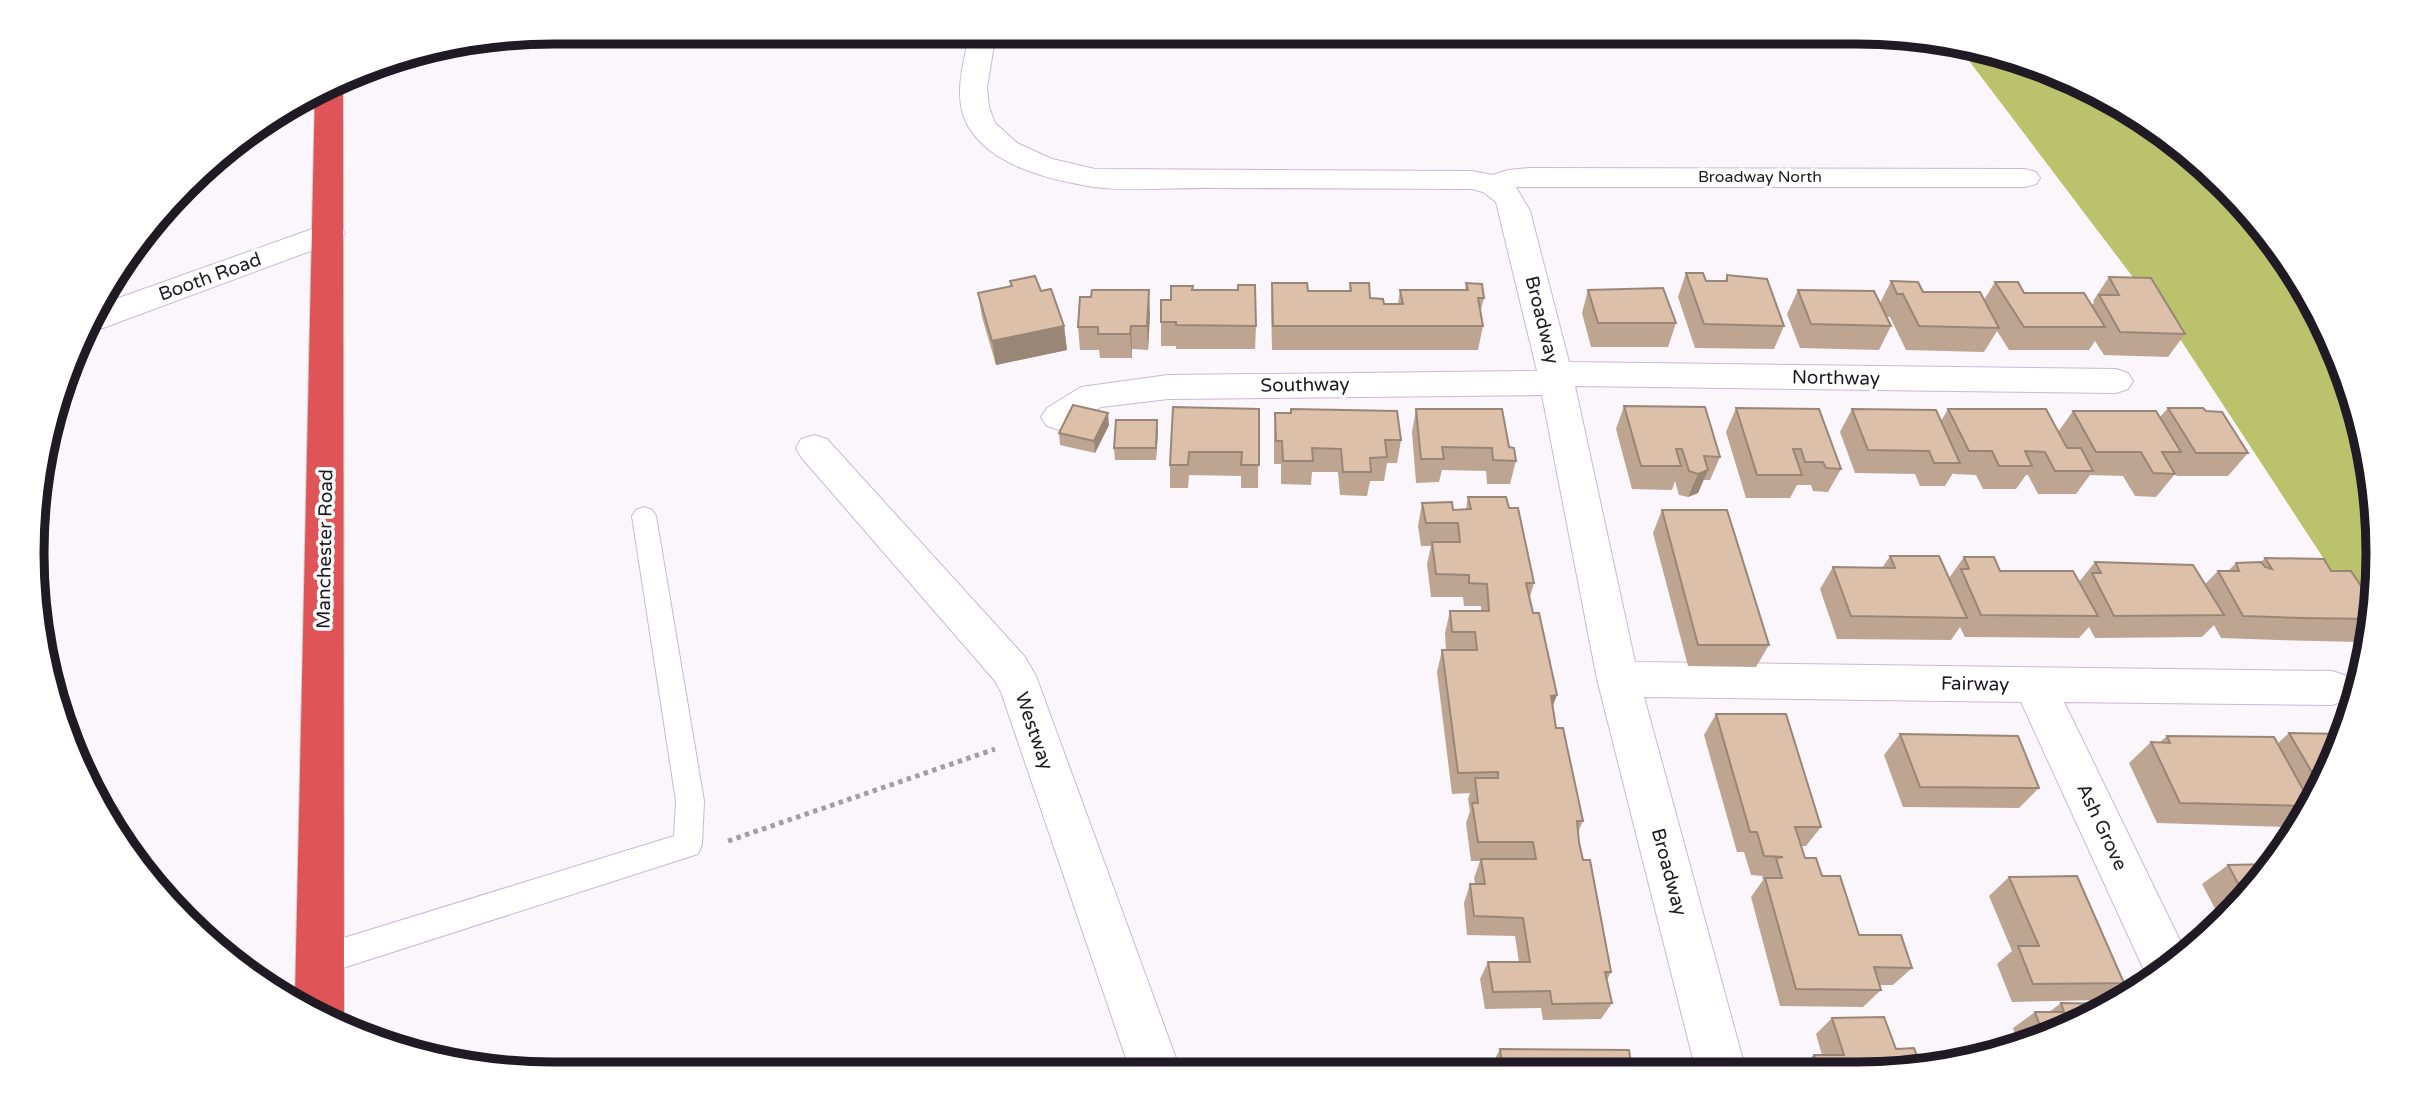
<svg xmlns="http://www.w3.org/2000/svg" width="2410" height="1106" font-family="'Varela Round',sans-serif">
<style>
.forest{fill:#bbc26c}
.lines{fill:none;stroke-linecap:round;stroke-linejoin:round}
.lane-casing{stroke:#cab8d5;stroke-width:2}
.street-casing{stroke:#cab8d5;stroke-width:2}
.highway-casing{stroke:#d2d1d3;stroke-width:2}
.path{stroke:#a29ea5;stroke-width:5;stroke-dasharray:4.5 4.5;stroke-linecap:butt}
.lane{fill:#fff;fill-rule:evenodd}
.street{fill:#fff;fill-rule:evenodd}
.highway{fill:#df5457;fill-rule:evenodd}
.wall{fill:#bda592}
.shaded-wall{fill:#9a8677}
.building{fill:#dcc0aa;stroke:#9a8677;stroke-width:2}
.labels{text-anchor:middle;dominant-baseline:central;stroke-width:7;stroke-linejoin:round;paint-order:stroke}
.far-street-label{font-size:16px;fill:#201a24;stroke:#fff}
.street-label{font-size:19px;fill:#201a24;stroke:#fff}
.rim{fill:none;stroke:#201a24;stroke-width:9}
</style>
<rect width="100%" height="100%" fill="#faf6fc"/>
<polygon class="forest" points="1954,41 2056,71 2146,119 2225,184 2290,263 2339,353 2368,451 2378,553 2371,631 2182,342"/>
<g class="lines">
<defs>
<polygon id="lane" points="644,507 652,510 656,516 704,801 702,845 698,854 321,975 310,970 306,960 310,950 321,945 674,836 676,801 632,516 636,510"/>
<g id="street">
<path d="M970 32H996L987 88 989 107 995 123 1017 143 1052 159 1095 169 1472 171 1492 175 1508 170 1530 168 2025 169 2036 172 2040 178 2036 184 2025 187H1516L1530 211 1569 362 2116 369 2128 373 2133 381 2128 389 2116 393 1575 386 1635 662 2332 671 2347 676 2353 688 2347 700 2332 705 2064 702 2187 955 2175 966 2149 981 2021 702 1644 697 1746 1071H1696L1597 679 1542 395 1168 399 1101 407 1071 426 1059 430 1047 426 1041 417 1047 408 1081 387 1168 375 1537 371 1496 202 1483 192 1472 189C1387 189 1301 188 1216 188 1178 187 1130 192 1094 187 1050 180 991 166 968 126 952 97 964 62 970 32Z"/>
<polygon points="329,223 340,226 345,233 340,240 103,328 87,330 96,306"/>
<polygon points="814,435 827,439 1025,657 1036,676 1181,1072 1131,1073 1001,692 995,681 801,457 796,448 801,439"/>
</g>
<polygon id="highway" points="339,80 343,85 344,1013 338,1025 295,998 315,91"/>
</defs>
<use href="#lane" class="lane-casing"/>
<use href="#street" class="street-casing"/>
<use href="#highway" class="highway-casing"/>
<polyline class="path" points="728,841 995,749"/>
<use href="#lane" class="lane"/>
<use href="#street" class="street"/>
<use href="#highway" class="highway"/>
</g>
<g class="wall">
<polygon points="1686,273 1706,281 1725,281 1727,275 1784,326 1774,349 1695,348 1678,297"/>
<polygon points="2109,277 2185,334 2168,357 2104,355 2095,341 2089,350 2009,350 1997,331 1984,352 1906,350 1890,317 1887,317 1891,326 1879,350 1800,348 1787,314 1798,290 1880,303 1891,281 1923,292 1984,300 1995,282 2024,293 2092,305 2094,302 2093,301"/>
<polygon points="1010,281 1041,291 1064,326 1067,350 996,365 982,317 978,293 1011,287"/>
<polygon points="1272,283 1308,291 1349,291 1350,283 1370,298 1384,304 1398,304 1400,290 1465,290 1466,283 1484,298 1480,313 1483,326 1478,350 1272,350 1271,307"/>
<polygon points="1193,290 1256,326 1255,349 1176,349 1176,346 1161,346 1161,322 1171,300"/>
<polygon points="1588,290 1676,323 1668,347 1591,347 1582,313"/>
<polygon points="1150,314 1148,350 1132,349 1132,358 1100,358 1099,350 1080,350 1078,327"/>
<polygon points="1624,406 1720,457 1710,480 1703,480 1698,493 1688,497 1679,495 1675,481 1672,490 1632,489 1616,429"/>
<polygon points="1173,407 1259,409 1258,488 1241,488 1241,476 1189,475 1188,488 1170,488 1170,465"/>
<polygon points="1736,408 1841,469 1828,492 1813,491 1811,485 1797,485 1790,498 1746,498 1726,432"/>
<polygon points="2168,408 2248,453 2228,476 2177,476 2170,465 2175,474 2156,497 2135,496 2123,476 2090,475 2076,494 2038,494 2028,475 2026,475 2016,489 1983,489 1976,475 1954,474 1953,473 1945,486 1920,486 1915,474 1855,473 1840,432 1852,409 1941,421 1948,409 2058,432 2073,411 2160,417"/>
<polygon points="1416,409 1509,447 1516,461 1510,484 1487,484 1486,471 1442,470 1439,482 1416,483 1412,432"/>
<polygon points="1275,413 1401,440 1397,463 1387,463 1384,481 1370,481 1367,496 1340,495 1338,472 1312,472 1311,485 1281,484 1281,464 1274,464 1274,436"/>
<polygon points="1157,420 1156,460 1115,460 1114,448"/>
<polygon points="1109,425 1095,453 1060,445 1059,433"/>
<polygon points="1468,497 1509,508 1534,583 1530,597 1556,728 1583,821 1578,832 1579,842 1611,972 1607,980 1612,1003 1601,1019 1543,1020 1541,1008 1485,1009 1480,979 1488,962 1519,962 1515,936 1467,935 1464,903 1470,884 1475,884 1474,878 1480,861 1471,861 1466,823 1470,811 1468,799 1470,793 1452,794 1437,672 1442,650 1446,650 1445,633 1450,611 1481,611 1481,606 1464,606 1463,597 1431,597 1427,564 1431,546 1421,546 1418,526 1422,503 1453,510 1466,509"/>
<polygon points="1662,510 1769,645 1756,667 1688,666 1653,533"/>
<polygon points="1890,556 1949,578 1964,557 2000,571 2079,582 2095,562 2205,584 2218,571 2228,571 2236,563 2261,562 2265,558 2331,571 2373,604 2371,631 2358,642 2278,640 2221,638 2214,625 2202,637 2095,638 2089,627 2079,638 1965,637 1960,627 1951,640 1837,639 1820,589 1833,567 1882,568"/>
<polygon points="1716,714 1821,827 1806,846 1801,846 1805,858 1822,876 1859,935 1912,968 1893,985 1879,985 1881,990 1863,1007 1780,1006 1751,897 1763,880 1762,877 1763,876 1751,875 1744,852 1737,852 1704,735"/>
<polygon points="2289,733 2339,752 2301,819 2299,817 2286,827 2157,823 2129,763 2151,742 2160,742 2167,736 2278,743"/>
<polygon points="1900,734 2039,788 2019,808 1903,807 1884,755"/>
<polygon points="2228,865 2271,870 2221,920 2202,884"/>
<polygon points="2009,877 2124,983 2100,1000 2012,1002 1997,964 2012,951 1989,896"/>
<polygon points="2061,1003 2110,1004 2057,1035 2018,1045 2013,1028 2035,1012 2049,1012"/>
<polygon points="1832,1018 1896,1049 1922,1070 1797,1070 1814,1055 1822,1055 1816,1034"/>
<polygon points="1500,1049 1632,1071 1493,1071 1492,1064"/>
</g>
<g class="shaded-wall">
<polygon points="1149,290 1150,314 1148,350 1147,326"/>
<polygon points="1064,326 1067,350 996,365 992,341"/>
<polygon points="1131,326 1132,349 1132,358 1130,334"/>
<polygon points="1108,413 1109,425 1095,453 1094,441"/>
<polygon points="1157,420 1158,432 1156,460 1156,448"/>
<polygon points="1708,470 1698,493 1688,497 1698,474"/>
<polygon points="1557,695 1549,716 1551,696"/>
</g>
<g class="building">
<polygon points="1686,273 1703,273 1706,281 1727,281 1727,275 1767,279 1784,326 1704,324"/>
<polygon points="1035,276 1041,291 1051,289 1064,326 992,341 978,293 1012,286 1010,281"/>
<polygon points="2109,277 2151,278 2185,334 2120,332 2099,295 2119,295"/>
<polygon points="1891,281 1918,282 1923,292 1980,292 1999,328 1919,326 1903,294 1897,294"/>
<polygon points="1995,282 2018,282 2024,293 2084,293 2105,327 2024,327"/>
<polygon points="1272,283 1307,283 1308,291 1351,291 1350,283 1369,283 1370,298 1383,299 1384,304 1403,304 1400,290 1468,290 1466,283 1482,284 1484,298 1478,298 1483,326 1273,326"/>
<polygon points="1238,285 1255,285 1256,326 1176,325 1176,322 1161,322 1161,300 1171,300 1171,286 1193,286 1192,290 1238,290"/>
<polygon points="1663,288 1676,323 1598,323 1588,290"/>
<polygon points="1092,290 1149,290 1147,326 1131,326 1130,334 1098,334 1098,327 1078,327 1080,297 1091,297"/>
<polygon points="1798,290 1874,291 1891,326 1811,324"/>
<polygon points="1073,405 1108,413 1094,441 1059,433"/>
<polygon points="1624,406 1705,407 1720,457 1704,456 1708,470 1698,474 1689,471 1682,449 1676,449 1681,466 1641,466"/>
<polygon points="1173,407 1259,409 1259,465 1241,465 1242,452 1189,452 1188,465 1170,465"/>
<polygon points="1736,408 1819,409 1841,469 1826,468 1823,462 1805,462 1801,449 1793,449 1802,475 1757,475"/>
<polygon points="2168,408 2203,408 2206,411 2222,412 2248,453 2196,453"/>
<polygon points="1291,409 1397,411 1401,440 1385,440 1387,457 1370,458 1371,472 1343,472 1341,449 1312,448 1313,461 1283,461 1282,441 1276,441 1275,413 1291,413"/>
<polygon points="1416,409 1502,409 1509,447 1514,448 1516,461 1493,460 1492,448 1442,447 1444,459 1421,459"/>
<polygon points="1852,409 1936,410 1960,463 1934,463 1929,451 1868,450"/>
<polygon points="1948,409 2046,409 2067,448 2081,448 2093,471 2055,471 2045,452 2025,451 2032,466 1999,466 1992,451 1969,451"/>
<polygon points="2073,411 2156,411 2181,452 2162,452 2175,474 2153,473 2141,452 2096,452"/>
<polygon points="1116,420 1157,420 1156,448 1114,448"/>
<polygon points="1468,497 1506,497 1509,508 1518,508 1534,583 1526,583 1533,613 1539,613 1557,695 1551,696 1556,728 1563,728 1583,821 1577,821 1579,842 1583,860 1590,860 1611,972 1605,972 1612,1003 1552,1004 1550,991 1493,992 1488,962 1530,962 1523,918 1474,916 1470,884 1485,884 1481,859 1536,859 1533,842 1478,842 1472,803 1478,803 1475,778 1498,778 1498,772 1458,773 1442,650 1477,650 1475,632 1452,632 1450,611 1489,611 1487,584 1469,583 1469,575 1436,574 1432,542 1460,542 1458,523 1426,523 1422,503 1452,502 1453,510 1471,509"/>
<polygon points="1662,510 1727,510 1769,645 1698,645"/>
<polygon points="1890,556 1939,556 1967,618 1851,616 1833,567 1895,568"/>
<polygon points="1964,557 1994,557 2000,571 2073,571 2098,616 1981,615 1961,569 1969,569"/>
<polygon points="2265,558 2324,559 2331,571 2351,571 2373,604 2372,619 2302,618 2243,616 2218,571 2239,571 2236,563 2261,562 2265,567 2272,569"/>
<polygon points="2095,562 2193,565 2224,615 2114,616 2092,573 2101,573"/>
<polygon points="1716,714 1786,714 1821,827 1795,827 1805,858 1816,858 1822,876 1840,876 1859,935 1901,935 1912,968 1874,967 1881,990 1796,989 1765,878 1782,878 1776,858 1783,857 1764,856 1757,832 1750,832"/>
<polygon points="2289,733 2344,734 2339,752 2320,786"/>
<polygon points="1900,734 2018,736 2039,788 1920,787"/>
<polygon points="2167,736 2274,737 2310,802 2308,806 2180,803 2151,742 2170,743"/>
<polygon points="2274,864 2271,870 2245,896 2228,865"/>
<polygon points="2077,876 2124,983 2033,984 2018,946 2039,946 2009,877"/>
<polygon points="2061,1003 2110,1004 2057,1035 2044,1038 2035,1012 2064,1012"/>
<polygon points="1884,1017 1896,1049 1914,1048 1922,1070 1818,1070 1814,1055 1844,1055 1832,1018"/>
<polygon points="1500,1049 1629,1050 1632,1071 1503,1071"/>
</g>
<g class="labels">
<g class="far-street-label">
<text x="1760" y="177">Broadway North</text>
</g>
<g class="street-label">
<text transform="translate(210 277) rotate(-20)">Booth Road</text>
<text transform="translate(1542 320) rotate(76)">Broadway</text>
<text transform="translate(1836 378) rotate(1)">Northway</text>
<text transform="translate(1305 385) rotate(-1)">Southway</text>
<text transform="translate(325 549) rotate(-89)">Manchester Road</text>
<text transform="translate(1975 684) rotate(1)">Fairway</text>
<text transform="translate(1034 731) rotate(71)">Westway</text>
<text transform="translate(2102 827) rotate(65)">Ash Grove</text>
<text transform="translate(1669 872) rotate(75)">Broadway</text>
</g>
</g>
<path d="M0 0H2410V1106H0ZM553 44H1857A509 509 0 0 1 2366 553V553A509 509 0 0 1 1857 1062H553A509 509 0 0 1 44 553V553A509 509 0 0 1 553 44Z" fill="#fff" fill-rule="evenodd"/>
<path class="rim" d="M553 44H1857A509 509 0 0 1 2366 553V553A509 509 0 0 1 1857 1062H553A509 509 0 0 1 44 553V553A509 509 0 0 1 553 44Z"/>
</svg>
